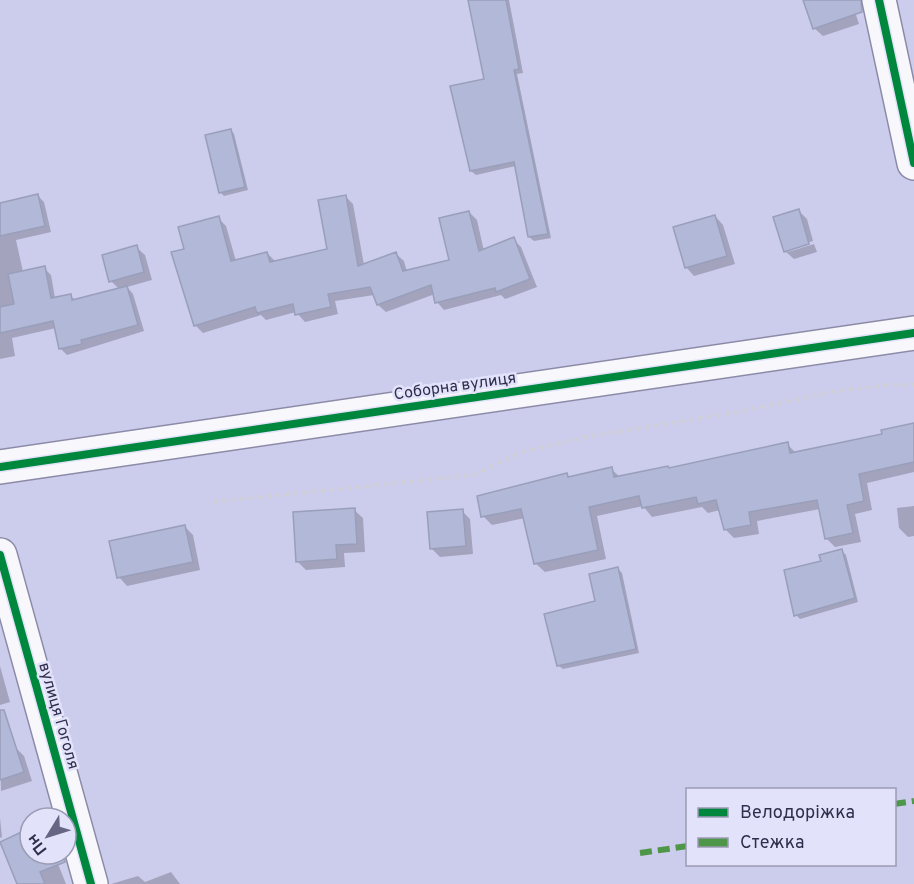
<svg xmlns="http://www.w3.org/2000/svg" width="914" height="884" font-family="Overpass,sans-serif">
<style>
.shadow{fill:#0003}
.building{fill:#b2b8d7;stroke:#999fba;stroke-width:1.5}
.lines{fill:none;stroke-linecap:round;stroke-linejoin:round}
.minor-casing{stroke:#8c8ba7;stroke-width:36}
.path{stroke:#d0d0da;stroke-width:4;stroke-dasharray:4.5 4.5;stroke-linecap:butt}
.minor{stroke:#f7f7fc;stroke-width:33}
.quiet{stroke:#4e9648;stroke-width:6;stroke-dasharray:12 6;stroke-linecap:butt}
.cycleway-casing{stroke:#e2e3fa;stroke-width:11}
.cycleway{stroke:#00873e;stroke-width:8}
.labels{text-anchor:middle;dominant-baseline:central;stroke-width:5;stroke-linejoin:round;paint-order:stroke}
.street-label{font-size:16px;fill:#302e4c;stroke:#e2e3fa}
</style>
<rect width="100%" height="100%" fill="#cccced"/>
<g class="shadow">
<polygon points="470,0 509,0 523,73 517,74 551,238 534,241 529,237 516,166 476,175 471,171 485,80"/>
<polygon points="804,0 851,0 859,24 823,36 814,28"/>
<polygon points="231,130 234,134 248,190 224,196 220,192"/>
<polygon points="38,196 44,202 51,232 16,240 23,272 44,268 51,275 55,298 70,295 76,301 119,289 111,281 136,247 145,255 152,280 127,287 133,294 144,331 67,355 60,348 56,328 12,338 15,356 0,359 0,204"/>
<polygon points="346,197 353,204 364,265 396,254 404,261 407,272 451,261 469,212 477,220 484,251 513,239 521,247 537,287 505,299 501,295 444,310 437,302 435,294 386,312 378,305 374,295 335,301 338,314 305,322 296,312 266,320 261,315 203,333 195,325 186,250 218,218 226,226 236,261 267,253 275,261 329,250"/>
<polygon points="798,210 807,219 813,241 788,249 788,252 814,244 817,252 794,259 785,251"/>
<polygon points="715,216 723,225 735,264 694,276 686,267"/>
<polygon points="914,424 914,472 867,483 872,510 855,514 861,542 835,547 826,538 820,509 757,521 759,534 734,538 725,529 720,510 708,513 702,507 652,517 643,506 597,516 606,559 545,572 535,563 525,518 492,525 483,516 566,475 570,478 611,469 620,477 670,470 787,444 796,453 884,435"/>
<polygon points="914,506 914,536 908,537 899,528 897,508"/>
<polygon points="354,510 363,518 365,552 344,553 345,567 306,570 297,561"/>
<polygon points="462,511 470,519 473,554 440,557 431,548"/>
<polygon points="184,526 193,535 200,570 127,586 119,577"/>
<polygon points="842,551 846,555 858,602 800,619 796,615 785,571 823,562"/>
<polygon points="618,569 622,573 639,653 563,669 559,666"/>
<polygon points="0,666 10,702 0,705"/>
<polygon points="16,748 24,756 32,781 1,791 0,753"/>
<polygon points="0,818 2,837 0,838"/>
<polygon points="30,830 30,854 54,854 66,884 19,884"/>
<polygon points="171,872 180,884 111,884 138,876 145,882"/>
</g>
<g class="building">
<polygon points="468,0 506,0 519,69 514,70 548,234 528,237 514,162 470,171 450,86 484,79"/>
<polygon points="803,0 861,0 862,12 813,29"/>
<polygon points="231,129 245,187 219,193 205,135"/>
<polygon points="38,194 45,226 0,236 0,203"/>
<polygon points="346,195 358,266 396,252 403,271 449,260 439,218 469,211 479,251 514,237 530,279 496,292 495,288 435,303 431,285 377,305 370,287 328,294 331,307 295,315 293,304 257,313 255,307 194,326 171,252 184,249 178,227 219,216 231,261 267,252 270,262 327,249 318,200"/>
<polygon points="799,209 809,244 784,252 773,217"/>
<polygon points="715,215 727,256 685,268 673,227"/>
<polygon points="137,245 144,272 109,282 102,255"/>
<polygon points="45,266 51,298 71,294 72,300 127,286 138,325 81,340 82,344 59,349 53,321 0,333 0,307 14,304 8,274"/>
<polygon points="914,423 914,462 859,474 864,501 847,505 853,533 825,539 817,500 749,512 751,525 724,530 716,500 698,504 696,497 642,508 639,496 589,507 598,550 534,564 521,509 481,517 477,496 567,473 568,477 612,467 614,477 668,466 669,468 788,442 790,453 882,434 881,430"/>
<polygon points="355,508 357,544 336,545 337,559 296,562 293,512"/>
<polygon points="463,509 466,546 430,549 427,512"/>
<polygon points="185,525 193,562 117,578 109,541"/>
<polygon points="842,549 855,598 794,616 784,570 821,561 819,555"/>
<polygon points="618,567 636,649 557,666 544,614 595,601 589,574"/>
<polygon points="0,710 4,710 24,772 0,780"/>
<polygon points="30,828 30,854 63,854 65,862 40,872 45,884 17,884 0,842"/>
</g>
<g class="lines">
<defs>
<g id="minor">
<polyline points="879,0 914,163"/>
<polyline points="0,467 914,333"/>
<polyline points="0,555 91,884"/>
</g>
</defs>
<use href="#minor" class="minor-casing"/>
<polyline class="path" points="213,502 473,475 522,452 586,437 738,412 830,392 888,385 914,385"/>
<use href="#minor" class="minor"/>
<g class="quiet">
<polyline points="894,804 914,801"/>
<polyline points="640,853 688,846"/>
</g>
<defs>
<g id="cycleway">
<polyline points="879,0 914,163"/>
<polyline points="0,467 914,333"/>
<polyline points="0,555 91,884"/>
</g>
</defs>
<use href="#cycleway" class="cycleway-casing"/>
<use href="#cycleway" class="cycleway"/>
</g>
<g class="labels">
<g class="street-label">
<text transform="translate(455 387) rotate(-8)">Соборна вулиця</text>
<text transform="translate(58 716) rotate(74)">вулиця Гоголя</text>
</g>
</g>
<rect x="686" y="788" width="210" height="78" fill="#e2e3fa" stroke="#9b9bb4" stroke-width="1.5"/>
<rect x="698" y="808" width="30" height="9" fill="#00873e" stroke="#9b9bb4" stroke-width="1.5"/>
<text x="740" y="818" font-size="18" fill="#302e4c">Велодоріжка</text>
<rect x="698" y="838" width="30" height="9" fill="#4e9648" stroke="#9b9bb4" stroke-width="1.5"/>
<text x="740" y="848" font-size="18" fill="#302e4c">Стежка</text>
<g transform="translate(48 836) rotate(232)"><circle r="28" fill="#e2e3fa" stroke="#9b9bb4" stroke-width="1.5"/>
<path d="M0-4.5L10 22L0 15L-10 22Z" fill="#676584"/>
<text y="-9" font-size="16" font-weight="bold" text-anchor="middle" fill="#302e4c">Пн</text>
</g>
</svg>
